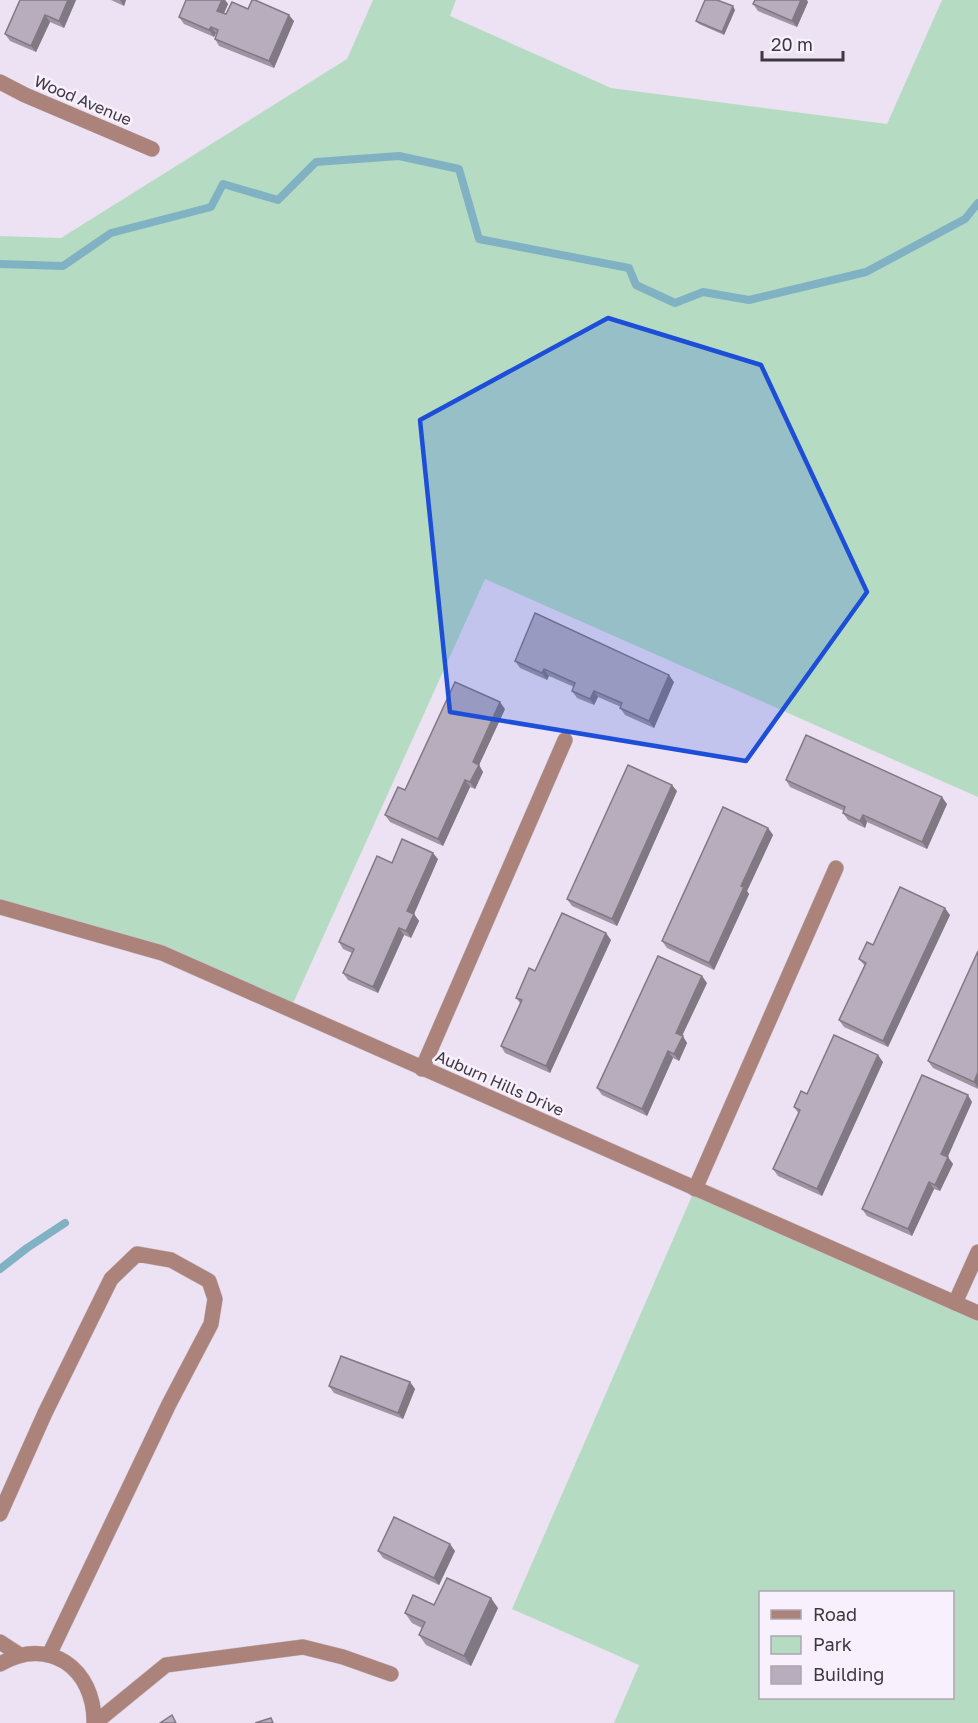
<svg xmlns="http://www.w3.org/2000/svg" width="978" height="1723" font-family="'Golos Text',sans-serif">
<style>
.green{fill:#b6dbc3;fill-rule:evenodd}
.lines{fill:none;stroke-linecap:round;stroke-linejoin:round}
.stream{stroke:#80b2c4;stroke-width:8}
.minor-casing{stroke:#cac0cf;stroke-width:16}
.minor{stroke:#ac837a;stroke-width:15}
.wall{fill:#9d95a2}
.shaded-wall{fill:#807984}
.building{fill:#b7adbc;stroke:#807984;stroke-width:1.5}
.marked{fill:#1d4ed8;fill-opacity:0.2;stroke:#1d4ed8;stroke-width:4.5;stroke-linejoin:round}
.labels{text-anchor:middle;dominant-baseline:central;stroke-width:5;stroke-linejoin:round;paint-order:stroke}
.street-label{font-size:16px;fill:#3c383e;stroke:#f9f0fe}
</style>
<rect width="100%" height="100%" fill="#ede2f3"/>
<g class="green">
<polygon points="373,0 456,0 450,16 611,88 887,124 942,0 978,0 978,797 485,579 290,1010 162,953 0,907 0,236 61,238 347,59"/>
<path d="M695 1189 978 1313V1723H614L639 1665 512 1609ZM760 1592H952V1698H760Z"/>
</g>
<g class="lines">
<g class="stream">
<polyline points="0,264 63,266 111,233 211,207 223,184 278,200 316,162 399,156 459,169 479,239 629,268 636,285 675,303 703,292 749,300 866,272 965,219 978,203"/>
<polyline points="0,1269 27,1248 65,1223"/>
</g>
<defs>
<g id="minor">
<polyline points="0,82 25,95 152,149"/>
<polyline points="0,907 162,953 978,1313"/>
<polyline points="422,1069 565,740"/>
<polyline points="695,1189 836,868"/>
<polyline points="955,1303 978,1252"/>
<polyline points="0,1514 45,1413 111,1279 137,1254 171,1260 209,1281 215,1299 211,1324 169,1404 49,1655"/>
<polyline points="0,1642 20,1655"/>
<path d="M0 1664C49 1635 95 1669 94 1723"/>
<polyline points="95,1723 166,1665 303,1647 343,1657 391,1674"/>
</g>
</defs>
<use href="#minor" class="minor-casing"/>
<use href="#minor" class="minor"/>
</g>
<g class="wall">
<polygon points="20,0 76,0 64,28 50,22 36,52 10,41 5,34"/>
<polygon points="111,0 126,0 124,6"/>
<polygon points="222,0 225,0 228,4 224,13 226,14 248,9 294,21 274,68 219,46 215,39 217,34 216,33 214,37 184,24 179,17"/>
<polygon points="808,2 797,27 758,11 753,4"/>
<polygon points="735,10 724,35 699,24 696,21"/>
<polygon points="515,661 674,682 654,728 625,715 620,708 621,707 598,697 594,705 577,698 572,691 574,687 549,676 547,680 520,668"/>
<polygon points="505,709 479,765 483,772 475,789 470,787 443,846 390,822 385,815 405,790"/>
<polygon points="786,780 947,804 927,849 867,822 865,828 848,820 843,813 844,811 790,787"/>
<polygon points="677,791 617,926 572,906 567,899"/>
<polygon points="768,828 773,835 747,891 749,894 714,970 667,948 662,941"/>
<polygon points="438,859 414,914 419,921 411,938 404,935 378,993 348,980 343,973 352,953 343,949 339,942 392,863"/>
<polygon points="950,915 888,1047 844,1027 839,1020 865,966 859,959 873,945"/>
<polygon points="611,940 550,1073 505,1053 501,1046 520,1003 516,998 535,971"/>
<polygon points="978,951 978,1089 933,1068 928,1061"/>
<polygon points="707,983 682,1036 687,1043 679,1061 673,1058 647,1116 602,1095 597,1088"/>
<polygon points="883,1062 822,1196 778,1176 773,1169 799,1114 794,1107 807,1094"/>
<polygon points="972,1102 947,1157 953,1164 940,1191 934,1189 912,1236 867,1216 862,1209"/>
<polygon points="410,1382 415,1389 403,1419 334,1393 329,1386"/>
<polygon points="378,1551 455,1551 439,1585 383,1558"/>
<polygon points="434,1605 498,1608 471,1666 426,1645 419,1635 422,1628 412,1623 405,1613"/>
</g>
<g class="shaded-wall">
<polygon points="68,0 76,0 64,28 59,21"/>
<polygon points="120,0 126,0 124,6"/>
<polygon points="222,0 225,0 228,4 222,18 217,11"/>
<polygon points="801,0 807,0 808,2 797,27 792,21"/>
<polygon points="733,6 735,10 724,35 722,32"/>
<polygon points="45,15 50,22 36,52 31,46"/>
<polygon points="289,15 294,21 274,68 269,61"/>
<polygon points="211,27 216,33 214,37 209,30"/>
<polygon points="544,669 549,676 547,680 542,673"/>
<polygon points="669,675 674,682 654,728 649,721"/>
<polygon points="594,691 598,697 594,705 590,699"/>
<polygon points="500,702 505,709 479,765 483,772 475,789 470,782 473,762"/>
<polygon points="465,780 470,787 443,846 438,839"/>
<polygon points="672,785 677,791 617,926 612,919"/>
<polygon points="942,797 947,804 927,849 922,842"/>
<polygon points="863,815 867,822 865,828 860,821"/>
<polygon points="768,828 773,835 747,891 749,894 714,970 709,963 741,886"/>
<polygon points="433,853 438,859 414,914 419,921 411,938 406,931 407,911"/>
<polygon points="945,908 950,915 888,1047 883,1041"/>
<polygon points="399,928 404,935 378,993 373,987"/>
<polygon points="606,933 611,940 550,1073 546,1066"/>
<polygon points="702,976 707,983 680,1040 676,1033"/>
<polygon points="683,1036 687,1043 679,1061 674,1054"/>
<polygon points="668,1051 673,1058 647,1116 642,1109"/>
<polygon points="878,1055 883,1062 822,1196 817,1189"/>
<polygon points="978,1072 978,1088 974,1082"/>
<polygon points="968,1095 972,1102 946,1161 941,1154"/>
<polygon points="948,1157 953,1164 940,1191 935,1185"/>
<polygon points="929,1182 934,1189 912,1236 908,1229"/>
<polygon points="410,1382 415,1389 403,1419 398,1413"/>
<polygon points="450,1544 455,1551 439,1585 434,1578"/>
<polygon points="491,1598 498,1608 471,1666 464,1656"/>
</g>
<g class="building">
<polygon points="20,0 68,0 59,21 45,15 31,46 5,34"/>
<polygon points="186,0 222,0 217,11 226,14 232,2 248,9 252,0 255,0 289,15 269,61 215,39 218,30 211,27 209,30 179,17"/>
<polygon points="705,0 717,0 733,6 722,32 696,21"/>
<polygon points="755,0 801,0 792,21 753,4"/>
<polygon points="535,613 669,675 649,721 620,708 622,703 594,691 590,699 572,691 575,683 544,669 542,673 515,661"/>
<polygon points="455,682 500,702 473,762 479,765 470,782 465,780 438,839 385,815 398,787 405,790"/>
<polygon points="806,735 942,797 922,842 863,815 860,821 843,813 845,807 786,780"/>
<polygon points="628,765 672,785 612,919 567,899"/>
<polygon points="723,807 768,828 741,886 744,887 709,963 662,941"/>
<polygon points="402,839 433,853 407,911 414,914 406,931 399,928 373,987 343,973 354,949 339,942 377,856 392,863"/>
<polygon points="900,887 945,908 883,1041 839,1020 866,963 859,959 867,942 873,945"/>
<polygon points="562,913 606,933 546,1066 501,1046 522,1000 516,998 529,968 535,971"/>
<polygon points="978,951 978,1072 974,1082 928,1061"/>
<polygon points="658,956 702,976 676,1033 683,1036 674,1054 668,1051 642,1109 597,1088"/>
<polygon points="834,1035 878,1055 817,1189 773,1169 800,1110 794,1107 801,1091 807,1094"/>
<polygon points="922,1075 968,1095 941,1154 948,1157 935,1185 929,1182 908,1229 862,1209"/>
<polygon points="341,1356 410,1382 398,1413 329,1386"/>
<polygon points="394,1517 450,1544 434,1578 378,1551"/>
<polygon points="447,1578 491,1598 464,1656 419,1635 425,1622 405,1613 413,1595 434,1605"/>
<polygon points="172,1715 176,1723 160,1723"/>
<polygon points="271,1718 273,1723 255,1723"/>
</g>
<path class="marked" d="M608 318 761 365 867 592 746 761 450 712 420 420Z"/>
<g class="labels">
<g class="street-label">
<text transform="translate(83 100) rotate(23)">Wood Avenue</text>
<text transform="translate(500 1083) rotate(24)">Auburn Hills Drive</text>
</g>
</g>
<rect x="759" y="1591" width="195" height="108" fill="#f9f0fe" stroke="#ada6b1" stroke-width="1.5"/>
<rect x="771" y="1610" width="30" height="9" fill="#ac837a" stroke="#ada6b1" stroke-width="1.5"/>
<text x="813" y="1621" font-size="18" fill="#3c383e">Road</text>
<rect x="771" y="1636" width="30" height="18" fill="#b6dbc3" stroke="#ada6b1" stroke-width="1.5"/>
<text x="813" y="1651" font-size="18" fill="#3c383e">Park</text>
<rect x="771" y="1666" width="30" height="18" fill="#b7adbc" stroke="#ada6b1" stroke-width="1.5"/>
<text x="813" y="1681" font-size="18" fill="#3c383e">Building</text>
<path d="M762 51v9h81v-9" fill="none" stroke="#3c383e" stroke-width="3"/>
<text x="771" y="51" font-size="18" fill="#3c383e" stroke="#f9f0fe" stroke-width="4.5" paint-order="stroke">20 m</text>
</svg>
